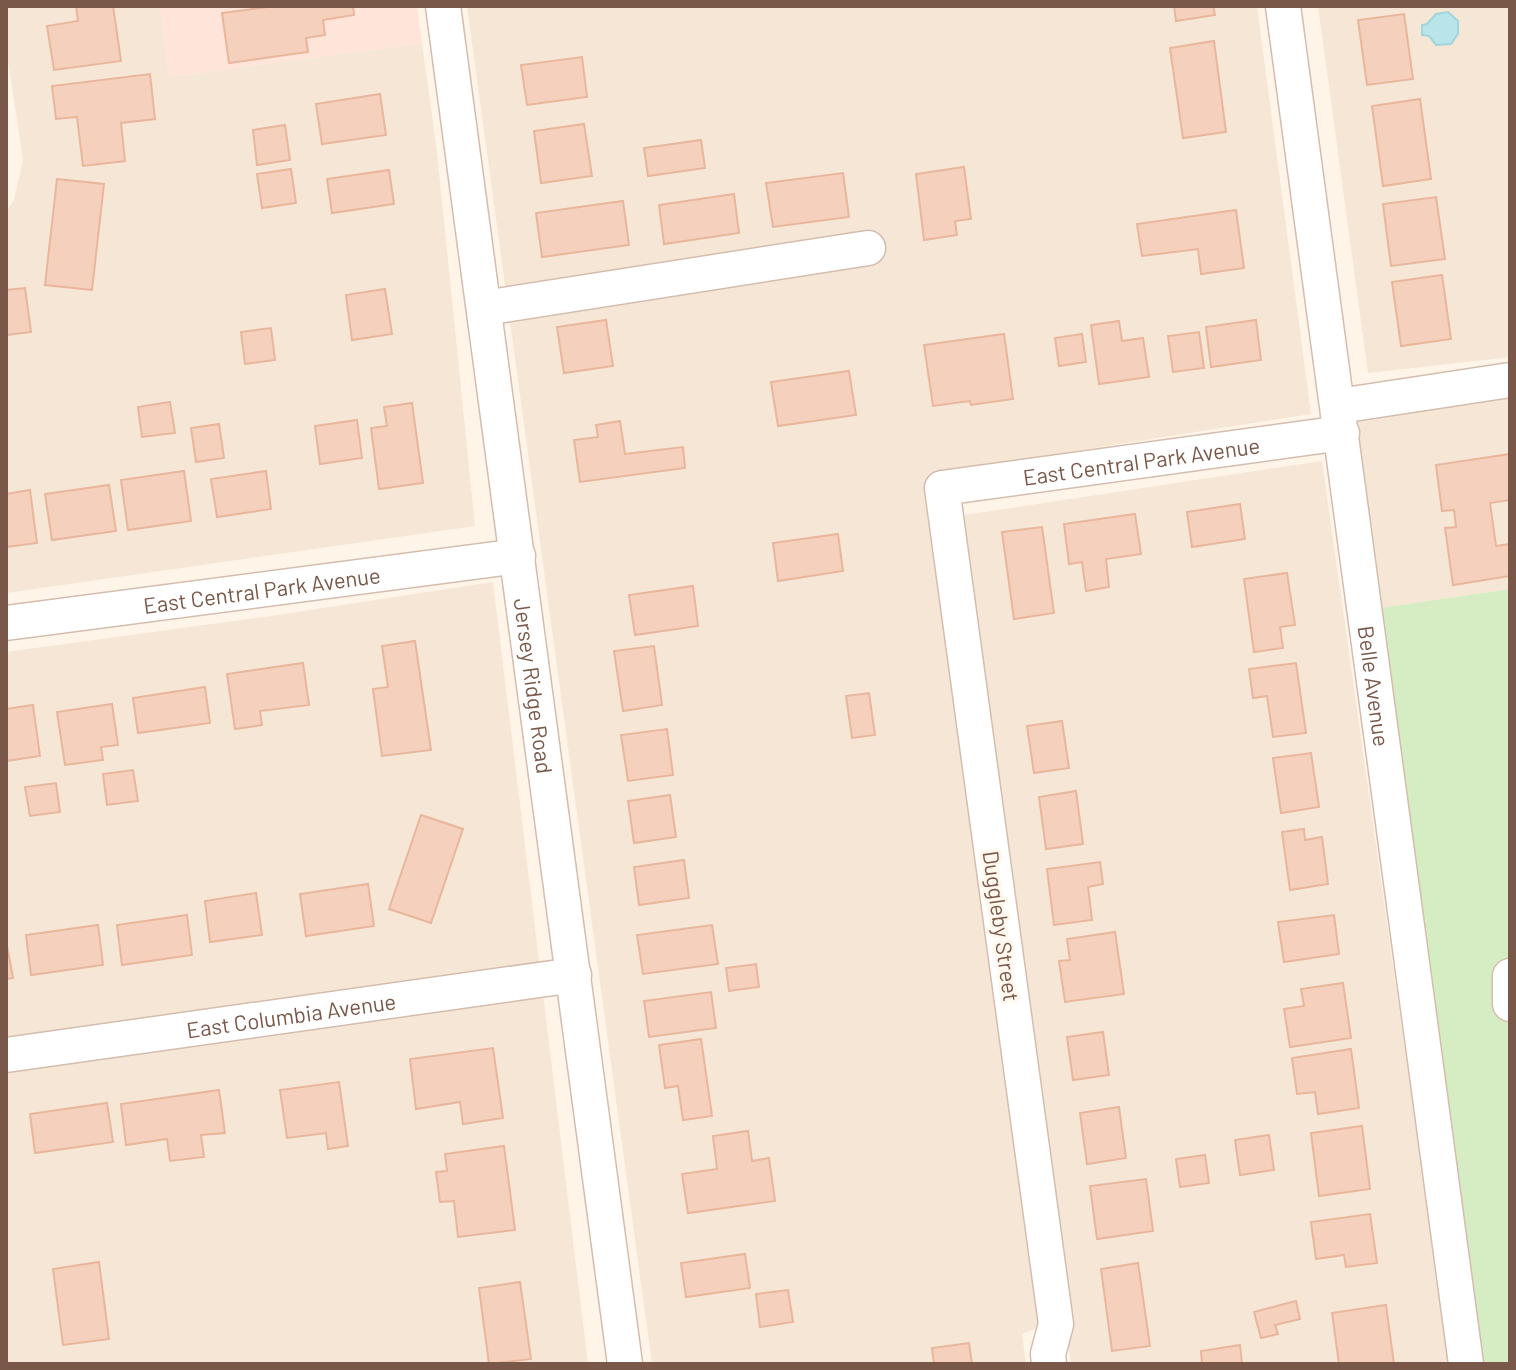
<svg xmlns="http://www.w3.org/2000/svg" width="1516" height="1370" font-family="Barlow,sans-serif">
<style>
.residential{fill:#f6e6d5}
.commercial{fill:#ffe4da}
.green{fill:#d6edc4}
.water{fill:#b9e4e9;stroke:#9fd5dc;stroke-width:2}
.building{fill:#f5d1bd;stroke:#e9b69c;stroke-width:2}
.lines{fill:none;stroke-linecap:round;stroke-linejoin:round}
.minor-casing{stroke:#d4bdae;stroke-width:37}
.minor{stroke:#fff;stroke-width:34}
.labels{text-anchor:middle;dominant-baseline:central;stroke-width:7;stroke-linejoin:round;paint-order:stroke}
.street-label{font-size:22px;fill:#7a5849;stroke:#fff8ef}
</style>
<rect width="100%" height="100%" fill="#fef4e7"/>
<g class="residential">
<polygon points="6,6 160,6 169,77 422,43 437,152 475,526 6,593 6,212 14,200 23,160 6,47"/>
<polygon points="467,6 1257,6 1311,414 934,473 1044,1325 1022,1334 1026,1364 652,1364"/>
<polygon points="1318,6 1510,6 1510,357 1368,373"/>
<polygon points="1510,393 1510,589 1373,609 1346,418"/>
<polygon points="1322,461 1449,1364 1071,1364 958,516"/>
<polygon points="493,582 588,1364 6,1364 6,652 271,616"/>
</g>
<polygon class="commercial" points="160,6 417,6 422,43 169,77"/>
<polygon class="green" points="1510,589 1510,1364 1476,1364 1373,609"/>
<polygon class="water" points="1448,12 1458,21 1458,34 1451,44 1436,45 1429,36 1422,35 1422,25 1427,24 1436,14"/>
<g class="building">
<polygon points="76,6 113,6 121,61 54,70 47,26 78,21"/>
<polygon points="275,6 353,6 354,15 323,20 325,35 306,38 308,52 229,63 222,13"/>
<polygon points="1174,6 1213,6 1215,15 1176,21"/>
<polygon points="1404,14 1413,79 1367,85 1358,20"/>
<polygon points="1214,41 1226,132 1183,138 1170,48"/>
<polygon points="582,57 587,97 527,105 521,65"/>
<polygon points="150,74 155,119 121,123 125,161 83,166 77,117 56,119 52,86"/>
<polygon points="380,94 386,135 322,144 316,104"/>
<polygon points="1420,99 1431,179 1383,186 1372,106"/>
<polygon points="584,124 592,176 541,183 534,131"/>
<polygon points="285,125 290,160 257,165 253,130"/>
<polygon points="701,140 705,168 648,176 644,148"/>
<polygon points="964,167 971,219 955,221 957,235 924,240 916,174"/>
<polygon points="291,169 296,203 262,208 257,174"/>
<polygon points="389,170 394,204 332,213 327,179"/>
<polygon points="843,173 849,217 773,227 766,183"/>
<polygon points="57,179 104,184 92,290 45,285"/>
<polygon points="734,194 739,233 664,244 659,205"/>
<polygon points="1436,197 1445,259 1391,266 1383,204"/>
<polygon points="623,201 629,245 542,257 536,213"/>
<polygon points="1236,210 1244,268 1201,274 1198,249 1142,256 1137,224"/>
<polygon points="1442,275 1451,339 1401,346 1392,282"/>
<polygon points="25,288 31,332 6,335 6,290"/>
<polygon points="385,289 392,334 352,340 346,295"/>
<polygon points="606,320 613,366 564,373 557,327"/>
<polygon points="1256,320 1261,360 1211,367 1206,327"/>
<polygon points="1119,321 1122,341 1143,338 1149,377 1099,384 1091,325"/>
<polygon points="271,328 275,360 245,364 241,332"/>
<polygon points="1199,332 1204,368 1173,372 1168,336"/>
<polygon points="1004,334 1013,399 971,405 970,401 933,406 924,345"/>
<polygon points="1082,334 1086,362 1059,366 1055,338"/>
<polygon points="849,371 856,415 778,426 771,382"/>
<polygon points="170,402 175,433 142,437 138,407"/>
<polygon points="412,403 423,483 379,489 371,428 387,426 384,407"/>
<polygon points="357,420 362,458 320,464 315,426"/>
<polygon points="620,421 625,454 683,447 685,468 580,482 574,440 598,437 596,425"/>
<polygon points="219,424 224,458 196,462 191,428"/>
<polygon points="1510,454 1510,500 1490,503 1496,546 1510,544 1510,576 1453,585 1445,528 1456,527 1454,510 1442,511 1436,465"/>
<polygon points="184,471 191,521 128,530 121,480"/>
<polygon points="266,471 271,509 217,517 211,479"/>
<polygon points="109,485 116,531 52,540 45,494"/>
<polygon points="30,490 37,543 6,547 6,494"/>
<polygon points="1240,504 1245,539 1192,547 1187,512"/>
<polygon points="1135,514 1141,554 1106,559 1109,587 1086,591 1082,562 1069,564 1064,524"/>
<polygon points="1042,527 1054,613 1014,619 1002,532"/>
<polygon points="838,534 843,571 778,581 773,543"/>
<polygon points="1287,573 1295,625 1280,627 1283,648 1254,652 1244,579"/>
<polygon points="693,586 698,626 635,635 629,595"/>
<polygon points="415,641 431,750 382,756 373,689 388,687 382,646"/>
<polygon points="654,646 662,705 623,711 614,651"/>
<polygon points="303,663 309,705 260,711 262,725 235,729 227,674"/>
<polygon points="1296,663 1306,733 1273,737 1267,696 1253,698 1249,669"/>
<polygon points="205,687 210,723 138,733 133,698"/>
<polygon points="869,693 875,735 852,738 846,696"/>
<polygon points="112,704 118,745 101,747 103,760 65,765 57,712"/>
<polygon points="33,705 40,756 6,761 6,709"/>
<polygon points="1062,721 1069,768 1034,773 1027,726"/>
<polygon points="667,729 673,775 628,781 621,735"/>
<polygon points="1311,753 1319,807 1281,813 1273,758"/>
<polygon points="133,770 138,801 107,805 103,774"/>
<polygon points="56,783 60,812 30,816 25,787"/>
<polygon points="1076,791 1083,844 1046,849 1039,797"/>
<polygon points="670,795 676,837 634,843 628,801"/>
<polygon points="421,815 463,829 431,923 389,909"/>
<polygon points="1304,829 1305,840 1322,837 1328,884 1290,890 1282,832"/>
<polygon points="684,860 689,898 639,905 634,867"/>
<polygon points="1100,862 1103,884 1088,887 1092,920 1054,925 1047,869"/>
<polygon points="368,884 374,926 306,936 300,894"/>
<polygon points="256,893 262,935 210,942 205,901"/>
<polygon points="187,915 192,955 122,965 117,925"/>
<polygon points="1334,915 1339,954 1284,962 1278,922"/>
<polygon points="98,925 103,965 31,975 26,935"/>
<polygon points="712,925 718,964 643,974 637,935"/>
<polygon points="1115,932 1124,994 1065,1002 1059,961 1070,960 1067,939"/>
<polygon points="6,941 13,978 6,979"/>
<polygon points="756,964 759,987 729,991 726,968"/>
<polygon points="1343,983 1351,1038 1290,1047 1284,1009 1304,1006 1301,989"/>
<polygon points="711,992 716,1028 649,1037 644,1001"/>
<polygon points="1103,1032 1109,1075 1073,1080 1067,1037"/>
<polygon points="701,1039 712,1116 683,1120 678,1086 665,1088 659,1045"/>
<polygon points="493,1048 503,1118 463,1124 460,1102 416,1109 410,1059"/>
<polygon points="1351,1049 1359,1108 1318,1114 1315,1092 1297,1094 1292,1058"/>
<polygon points="339,1082 348,1146 328,1149 326,1133 287,1138 280,1090"/>
<polygon points="219,1090 225,1133 201,1135 204,1157 170,1161 167,1139 126,1145 121,1104"/>
<polygon points="107,1103 113,1142 35,1153 30,1114"/>
<polygon points="1119,1107 1126,1158 1087,1164 1080,1113"/>
<polygon points="1362,1126 1370,1189 1319,1196 1311,1133"/>
<polygon points="748,1131 752,1161 769,1158 775,1201 688,1213 682,1174 717,1169 713,1136"/>
<polygon points="1269,1135 1274,1170 1240,1175 1235,1140"/>
<polygon points="504,1146 515,1230 458,1237 454,1201 440,1202 436,1172 447,1171 445,1154"/>
<polygon points="1205,1155 1209,1183 1180,1187 1176,1159"/>
<polygon points="1146,1179 1153,1231 1097,1239 1090,1186"/>
<polygon points="1370,1214 1377,1263 1346,1267 1344,1255 1316,1259 1311,1222"/>
<polygon points="745,1254 750,1288 686,1297 681,1263"/>
<polygon points="99,1262 109,1339 63,1345 53,1269"/>
<polygon points="1138,1263 1150,1346 1112,1351 1101,1269"/>
<polygon points="520,1282 531,1359 489,1364 479,1288"/>
<polygon points="788,1290 793,1322 760,1327 756,1294"/>
<polygon points="1296,1301 1300,1319 1275,1325 1278,1334 1261,1338 1254,1312"/>
<polygon points="1386,1305 1394,1364 1339,1364 1332,1313"/>
<polygon points="969,1343 972,1364 934,1364 932,1348"/>
<polygon points="1240,1345 1242,1364 1202,1364 1201,1351"/>
</g>
<g class="lines">
<defs>
<g id="minor">
<path id="s1" d="M443 6 625 1364"/>
<path id="s2" d="M1283 6 1466 1364"/>
<polyline points="484,308 868,248"/>
<polyline points="1339,406 1510,380"/>
<path id="s3" d="M6 623 518 556"/>
<polyline points="1510,976 1510,1004"/>
<path id="s4" d="M6 1055 574 975"/>
<path id="s5" d="M1049 1364 1048 1354 1056 1324 942 488 1342 433"/>
</g>
</defs>
<use href="#minor" class="minor-casing"/>
<use href="#minor" class="minor"/>
</g>
<g class="labels">
<g class="street-label">
<text stroke="none"><textPath href="#s5" startOffset="1086">East Central Park Avenue</textPath></text>
<text stroke="none"><textPath href="#s3" startOffset="258">East Central Park Avenue</textPath></text>
<text stroke="none"><textPath href="#s1" startOffset="686">Jersey Ridge Road</textPath></text>
<text stroke="none"><textPath href="#s2" startOffset="686">Belle Avenue</textPath></text>
<text transform="translate(1002 926) rotate(82)">Duggleby Street</text>
<text stroke="none"><textPath href="#s4" startOffset="288">East Columbia Avenue</textPath></text>
</g>
</g>
<rect width="1516" height="1370" fill="none" stroke="#7a5849" stroke-width="16"/>
</svg>
